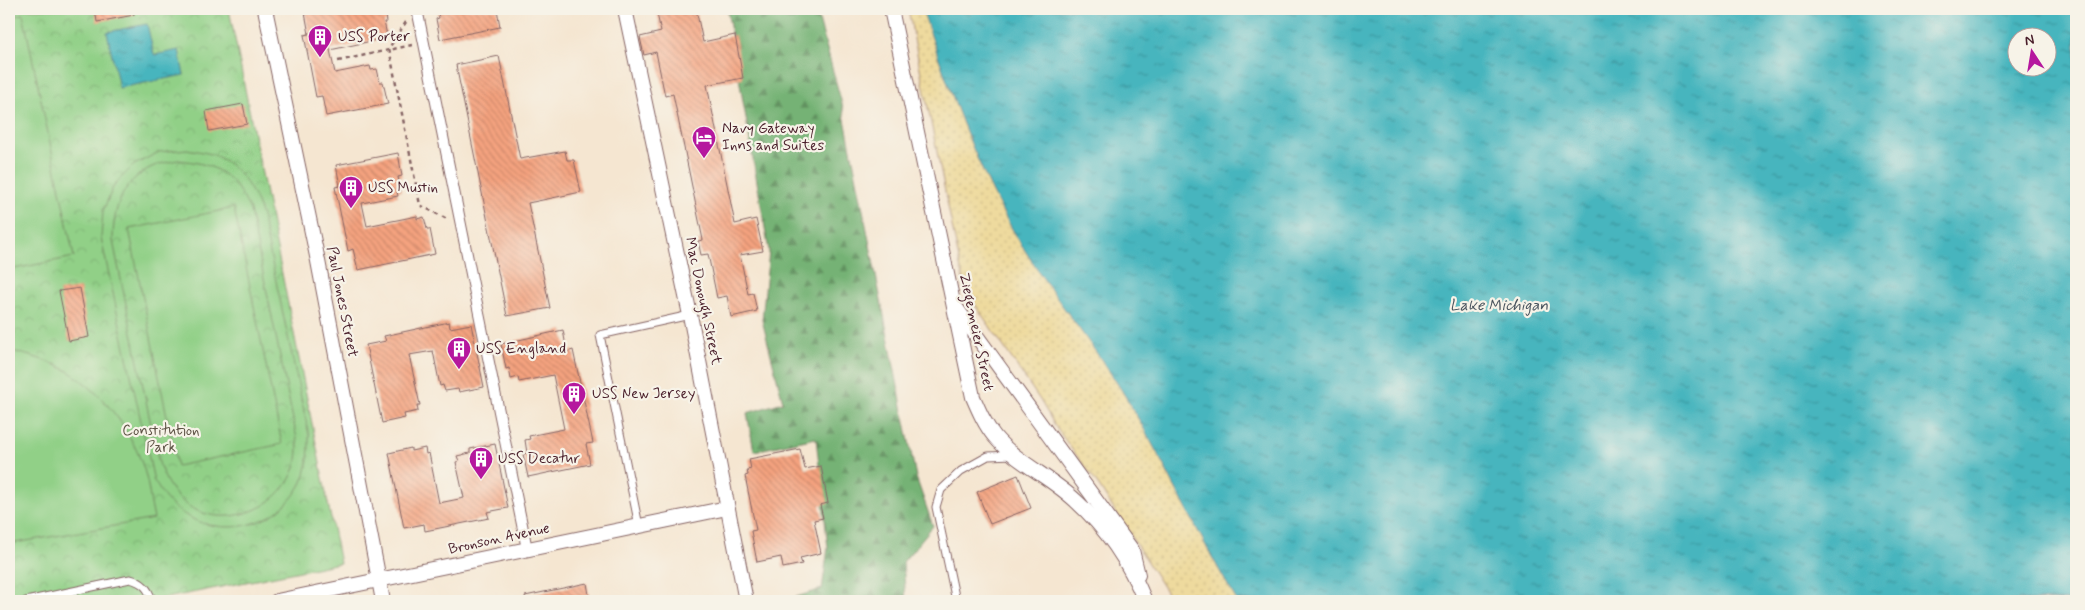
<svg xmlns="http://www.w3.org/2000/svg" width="2085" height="610" font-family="Mynerve,sans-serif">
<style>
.forest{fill:url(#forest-firs);stroke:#5f6850}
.sand{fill:url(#sand-dots);stroke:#9c7c64}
.park{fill:url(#park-crowns);stroke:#6e7859}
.pitch{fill:#91d087;stroke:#6e7859;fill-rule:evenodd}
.water{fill:url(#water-ripples);stroke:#486a74;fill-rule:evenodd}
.building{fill:url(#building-back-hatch)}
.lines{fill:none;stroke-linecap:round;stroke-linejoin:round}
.service-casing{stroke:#866565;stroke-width:9}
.pedestrian-casing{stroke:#866565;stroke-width:12}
.minor-casing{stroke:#866565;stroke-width:16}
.path{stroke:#866565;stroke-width:2.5;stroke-dasharray:4 4;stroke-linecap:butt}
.service{stroke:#fff;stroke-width:7}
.pedestrian{stroke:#fff;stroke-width:10}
.minor{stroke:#fff;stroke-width:14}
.labels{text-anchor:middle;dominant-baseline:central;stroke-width:4.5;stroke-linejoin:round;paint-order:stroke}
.poi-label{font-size:15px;fill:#4a1f2b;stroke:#f7f3e8;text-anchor:start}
.street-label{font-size:15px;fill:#4a1f2b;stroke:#f7f3e8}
.park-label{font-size:15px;fill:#5f5447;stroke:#f7f3e8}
.water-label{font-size:16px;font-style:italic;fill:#49545e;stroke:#f7f3e8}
</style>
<defs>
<pattern id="forest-firs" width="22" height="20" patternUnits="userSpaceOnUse" patternTransform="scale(1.25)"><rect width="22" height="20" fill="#74b274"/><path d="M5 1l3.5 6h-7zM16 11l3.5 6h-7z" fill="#61905f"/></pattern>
<pattern id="sand-dots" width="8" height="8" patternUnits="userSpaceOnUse" patternTransform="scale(1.25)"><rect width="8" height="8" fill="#eeda9e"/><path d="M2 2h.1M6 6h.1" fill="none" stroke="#cebb88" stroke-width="1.8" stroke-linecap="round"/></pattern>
<pattern id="park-crowns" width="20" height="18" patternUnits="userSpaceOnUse" patternTransform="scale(1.25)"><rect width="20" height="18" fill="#91d087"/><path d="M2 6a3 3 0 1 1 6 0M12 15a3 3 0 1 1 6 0" fill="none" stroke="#7fb275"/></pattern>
<pattern id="water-ripples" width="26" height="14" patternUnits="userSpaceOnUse" patternTransform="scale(1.25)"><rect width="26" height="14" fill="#46b5be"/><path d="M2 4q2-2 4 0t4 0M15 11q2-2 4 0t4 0" fill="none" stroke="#3c939b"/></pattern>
<pattern id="building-back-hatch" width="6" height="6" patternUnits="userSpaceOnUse" patternTransform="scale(1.25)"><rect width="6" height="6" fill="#f5a37f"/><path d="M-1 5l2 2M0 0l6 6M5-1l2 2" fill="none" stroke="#c88468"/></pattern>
</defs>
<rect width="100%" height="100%" fill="#f7f3e8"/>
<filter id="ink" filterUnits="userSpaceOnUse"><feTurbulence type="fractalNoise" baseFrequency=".02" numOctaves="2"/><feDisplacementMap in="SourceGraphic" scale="10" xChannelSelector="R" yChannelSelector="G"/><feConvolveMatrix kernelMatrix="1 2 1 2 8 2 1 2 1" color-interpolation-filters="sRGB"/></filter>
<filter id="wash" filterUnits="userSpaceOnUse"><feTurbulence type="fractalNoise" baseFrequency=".0096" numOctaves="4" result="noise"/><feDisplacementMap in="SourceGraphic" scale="20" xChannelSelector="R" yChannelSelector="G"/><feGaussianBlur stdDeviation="1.12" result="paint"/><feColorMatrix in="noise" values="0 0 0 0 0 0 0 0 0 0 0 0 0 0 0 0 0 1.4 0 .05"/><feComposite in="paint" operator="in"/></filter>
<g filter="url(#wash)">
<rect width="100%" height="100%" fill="#f5e6d1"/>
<polygon class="forest" points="727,9 816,9 842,104 916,477 933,526 903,562 906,601 797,601 796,597 822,589 828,548 816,438 754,451 747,413 783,402 762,320 769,251"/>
<polygon class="sand" points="908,9 1060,9 1428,601 1172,601 1099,486 1057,429 1040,400 965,290"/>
<polygon class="park" points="9,9 229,9 340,563 152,601 9,601"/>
<g class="pitch">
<polygon points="23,14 74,257 9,270 9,17"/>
<path d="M187 149C196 151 206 152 214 155 241 167 253 190 262 216L309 435C309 452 309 468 301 484 275 533 208 541 170 503 163 497 159 488 154 481L101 238 103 211 114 185 134 165 159 152ZM178 160C218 164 232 174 250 210L295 429C296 435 298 442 298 448 298 507 217 540 177 496 167 485 162 473 158 459L113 241C113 208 122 180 154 166 161 163 170 162 178 160Z"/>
<polygon points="234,208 282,444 177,466 129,229"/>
<path d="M9 350C30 356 56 362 74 375 107 398 131 431 144 469 149 485 150 503 154 519L9 544Z"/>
</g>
<g class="water">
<path d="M922 9H2076V601H1237C1200 539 1170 474 1134 411 1102 354 1058 305 1024 249 978 175 950 91 922 9ZM2018 38H2048V68H2018Z"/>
<polygon points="147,24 154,55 179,50 184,75 119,88 107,32"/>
</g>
<g id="blocks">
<g class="building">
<polygon points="95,9 133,9 134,15 97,22"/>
<polygon points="324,9 385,9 387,22 384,22 387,35 381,36 381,39 330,50 335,73 370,66 371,70 377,69 380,82 383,82 388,104 326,116 322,96 316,97 304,35 309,34 305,13"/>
<polygon points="437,9 497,9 500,27 440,39 436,19 439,18"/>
<polygon points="656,9 696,9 703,42 735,35 743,78 707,85 735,224 756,219 763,251 740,255 748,294 753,293 757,311 731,317 727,296 717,298 708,254 701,255 698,241 703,240 673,94 665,96 656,52 644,55 640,37 661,32"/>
<polygon points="499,56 520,159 565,151 567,160 574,160 581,192 528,203 550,308 507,316 456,65"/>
<polygon points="243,104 247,124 209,131 206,111"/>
<polygon points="398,153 402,176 398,177 401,191 397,192 398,196 362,203 367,226 417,216 417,219 424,217 427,229 430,229 435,254 358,270 353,249 348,251 335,187 340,186 336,165"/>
<polygon points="80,288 89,337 69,341 59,291"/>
<polygon points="449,322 450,328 471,324 484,387 459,392 458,389 445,391 443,385 440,386 433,351 409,355 420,405 417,405 418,411 404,414 405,418 382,423 366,345 386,341 384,336"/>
<polygon points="563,330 567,352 573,350 593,443 586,444 590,464 528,477 523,454 527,453 525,440 530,439 529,436 564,429 553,375 519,382 518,377 511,379 509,368 506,369 501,344"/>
<polygon points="495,444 508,508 487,512 489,518 425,531 424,524 404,528 389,453 411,448 411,451 425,448 426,454 429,453 439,503 464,498 456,462 459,461 457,456 470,453 470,449"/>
<polygon points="800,449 805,469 821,466 828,503 820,505 823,518 814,520 821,553 800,558 802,564 783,568 781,557 757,562 751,531 756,530 745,476 748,475 747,470 751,469 749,459"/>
<polygon points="1018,475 1031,508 990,524 977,492"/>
<polygon points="587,583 590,601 526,601 525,596"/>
</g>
</g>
</g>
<g filter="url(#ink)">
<use href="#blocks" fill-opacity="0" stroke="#866565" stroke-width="1"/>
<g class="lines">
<defs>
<g id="service">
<polyline points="639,526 600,335 690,315"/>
<path d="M26 601 130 579C143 582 149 589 152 601"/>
<polyline points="956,601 936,507 941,490 961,471 988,456 1013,455"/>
</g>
<polyline id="pedestrian" points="417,9 527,549"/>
<g id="minor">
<polyline points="265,9 318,261 383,601"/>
<polyline points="625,9 690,315 746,601"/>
<path d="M891 9 973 397C979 411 985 425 995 437 1017 463 1051 477 1076 501 1106 528 1130 564 1145 601"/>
<polyline points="957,309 1132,550 1138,575"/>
<polyline points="277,601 727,508"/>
</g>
</defs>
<use href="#service" class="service-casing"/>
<use href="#pedestrian" class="pedestrian-casing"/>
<use href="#minor" class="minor-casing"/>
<g class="path">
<polyline points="406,22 389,48 420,205 447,219"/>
<polyline points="338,61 412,45"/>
</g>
<use href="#service" class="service"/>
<use href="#pedestrian" class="pedestrian"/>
<use href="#minor" class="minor"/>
</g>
</g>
<defs>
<symbol id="building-pin" viewBox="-11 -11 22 30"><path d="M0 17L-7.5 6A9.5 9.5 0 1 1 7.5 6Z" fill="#b5179e" stroke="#f7f3e8"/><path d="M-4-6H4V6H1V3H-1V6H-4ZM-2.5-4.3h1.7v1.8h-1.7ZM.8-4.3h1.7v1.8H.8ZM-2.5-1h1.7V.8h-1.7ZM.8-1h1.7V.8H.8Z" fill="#fff"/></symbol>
<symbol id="hotel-pin" viewBox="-11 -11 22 30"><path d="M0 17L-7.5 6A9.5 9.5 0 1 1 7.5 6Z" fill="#b5179e" stroke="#f7f3e8"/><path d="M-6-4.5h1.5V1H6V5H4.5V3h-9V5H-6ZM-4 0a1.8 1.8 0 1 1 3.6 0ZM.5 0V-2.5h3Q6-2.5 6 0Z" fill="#fff"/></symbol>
</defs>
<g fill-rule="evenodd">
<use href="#building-pin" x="306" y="23" width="28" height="38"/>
<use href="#hotel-pin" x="690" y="124" width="28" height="38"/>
<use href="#building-pin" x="337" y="174" width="28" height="38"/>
<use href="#building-pin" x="445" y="335" width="28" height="38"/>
<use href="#building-pin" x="560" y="380" width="28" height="38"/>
<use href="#building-pin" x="467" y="445" width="28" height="38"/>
</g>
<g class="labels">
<g class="poi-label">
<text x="338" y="37">USS Porter</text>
<text x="722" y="129">Navy Gateway<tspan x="722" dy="17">Inns and Suites</tspan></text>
<text x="368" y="188">USS Mustin</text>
<text x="476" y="349">USS England</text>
<text x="592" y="394">USS New Jersey</text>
<text x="498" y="459">USS Decatur</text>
</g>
<g class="street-label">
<text transform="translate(703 301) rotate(78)">Mac Donough Street</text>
<text transform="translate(342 302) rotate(79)">Paul Jones Street</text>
<text transform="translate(976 332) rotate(78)">Ziegemeier Street</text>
<text transform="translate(499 539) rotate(-12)">Bronson Avenue</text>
</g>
<g class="park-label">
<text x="161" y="431">Constitution<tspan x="161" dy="17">Park</tspan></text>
</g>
<g class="water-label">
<text x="1499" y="305">Lake Michigan</text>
</g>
</g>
<rect width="2085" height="610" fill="none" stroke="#f7f3e8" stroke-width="30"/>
<g transform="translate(2032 52) rotate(348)"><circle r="24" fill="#f7f3e8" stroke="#b29e9c"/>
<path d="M0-4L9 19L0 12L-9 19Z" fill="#b5179e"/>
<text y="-8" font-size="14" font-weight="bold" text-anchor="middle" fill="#4a1f2b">N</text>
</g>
</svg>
